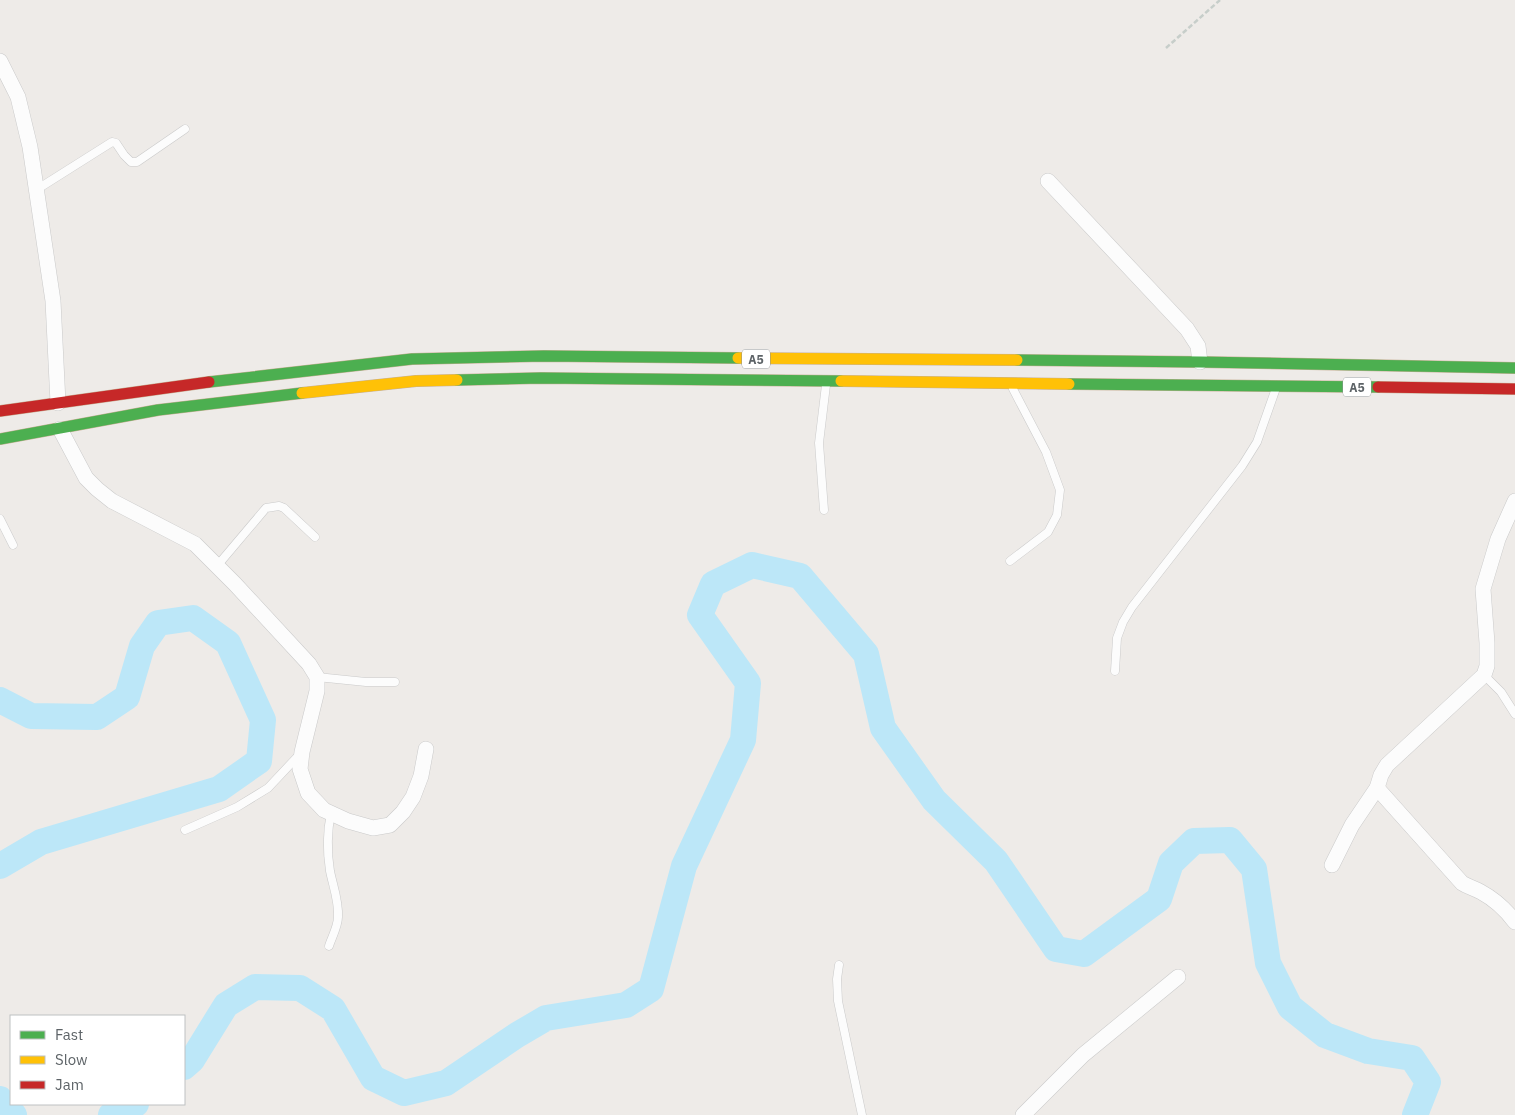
<svg xmlns="http://www.w3.org/2000/svg" width="1515" height="1115" font-family="'IBM Plex Sans',sans-serif">
<style>
.lines{fill:none;stroke-linecap:round;stroke-linejoin:round}
.river{stroke:#bce7f8;stroke-width:26}
.lane-casing{stroke:#cacaca;stroke-width:9}
.street-casing{stroke:#cacaca;stroke-width:16}
.fast-casing{stroke:#c6af94;stroke-width:12}
.slow-casing{stroke:#c6af94;stroke-width:12}
.jam-casing{stroke:#c6af94;stroke-width:12}
.path{stroke:#c7ceca;stroke-width:2.5;stroke-dasharray:5 2.5;stroke-linecap:butt}
.lane{stroke:#fcfcfc;stroke-width:8}
.street{stroke:#fcfcfc;stroke-width:15}
.fast{stroke:#4caf50;stroke-width:11}
.slow{stroke:#ffc107;stroke-width:11}
.jam{stroke:#c62828;stroke-width:11}
.labels{text-anchor:middle;dominant-baseline:central;stroke-width:4;stroke-linejoin:round;paint-order:stroke}
.shield{fill:#fff;stroke:#8e9295;stroke-width:1}
.shield-label{font-size:12px;font-weight:bold;fill:#5d6367}
</style>
<rect width="100%" height="100%" fill="#eeebe8"/>
<g class="lines">
<g class="river">
<polyline points="0,700 31,716 97,717 127,697 142,646 158,623 193,618 228,643 263,720 259,761 219,789 41,842 0,866"/>
<polyline points="184,1067 192,1060 226,1005 255,987 300,988 333,1009 373,1078 404,1093 446,1083 517,1035 546,1018 626,1005 651,989 684,866 743,740 748,683 700,615 713,584 752,565 800,576 866,654 883,728 934,800 996,861 1056,949 1084,954 1159,899 1171,863 1194,841 1230,840 1254,869 1268,963 1290,1007 1325,1035 1368,1051 1412,1058 1428,1082 1415,1115"/>
<polyline points="0,1099 14,1115"/>
<polyline points="111,1115 136,1104"/>
</g>
<defs>
<g id="lane">
<polyline points="36,190 112,142 116,143 124,155 131,162 137,162 185,129"/>
<polyline points="824,510 819,443 826,385"/>
<polyline points="0,519 13,545"/>
<polyline points="1010,561 1048,532 1057,515 1060,490 1046,452 1013,389"/>
<polyline points="217,566 266,508 279,506 284,508 315,537"/>
<polyline points="1115,671 1117,638 1123,622 1132,607 1242,466 1257,442 1275,391"/>
<polyline points="1484,675 1501,692 1515,714"/>
<polyline points="317,677 366,682 395,682"/>
<polyline points="185,830 237,807 268,788 299,755"/>
<path d="M329 946C332 937 338 926 338 917 339 901 333 886 330 871 327 852 327 832 331 813"/>
<polyline points="839,965 837,979 838,1001 862,1115"/>
</g>
<g id="street">
<polyline points="0,61 18,97 30,147 53,301 58,403"/>
<polyline points="1048,181 1187,329 1198,346 1200,362"/>
<polyline points="60,429 86,478 97,489 112,501 195,544 235,584 309,664 317,677 317,691 302,752 300,769 308,793 324,810 348,821 373,828 390,825 403,812 413,797 421,776 426,749"/>
<path d="M1377 788 1462 883C1468 887 1474 888 1481 892 1494 899 1506 910 1515 922"/>
<polyline points="1332,865 1352,825 1377,788 1381,775 1387,765 1484,675 1487,666 1487,643 1483,589 1498,539 1515,501"/>
<polyline points="1023,1115 1083,1055 1178,977"/>
</g>
<g id="fast">
<polyline points="1017,360 1200,362 1515,368"/>
<polyline points="457,380 541,378 841,381"/>
<polyline points="209,382 412,359 544,356 738,358"/>
<polyline points="1069,384 1378,387"/>
<polyline points="0,439 158,410 302,393"/>
</g>
<g id="slow">
<polyline points="738,358 1017,360"/>
<polyline points="841,381 1069,384"/>
<polyline points="302,393 416,381 457,380"/>
</g>
<g id="jam">
<polyline points="1378,387 1515,389"/>
<polyline points="0,411 209,382"/>
</g>
</defs>
<use href="#lane" class="lane-casing"/>
<use href="#street" class="street-casing"/>
<use href="#fast" class="fast-casing"/>
<use href="#slow" class="slow-casing"/>
<use href="#jam" class="jam-casing"/>
<polyline class="path" points="1166,48 1220,0"/>
<use href="#lane" class="lane"/>
<use href="#street" class="street"/>
<use href="#fast" class="fast"/>
<use href="#slow" class="slow"/>
<use href="#jam" class="jam"/>
</g>
<g class="labels">
<g class="shield">
<rect x="742" y="349.5" width="28" height="19" rx="4"/>
<rect x="1343" y="377.5" width="28" height="19" rx="4"/>
</g>
<g class="shield-label">
<text x="756" y="359">A5</text>
<text x="1357" y="387">A5</text>
</g>
</g>
<rect x="10" y="1015" width="175" height="90" fill="#ffffff" stroke="#bec1c2"/>
<rect x="20" y="1031" width="25" height="8" fill="#4caf50" stroke="#bec1c2"/>
<text x="55" y="1040" font-size="15" fill="#5d6367">Fast</text>
<rect x="20" y="1056" width="25" height="8" fill="#ffc107" stroke="#bec1c2"/>
<text x="55" y="1065" font-size="15" fill="#5d6367">Slow</text>
<rect x="20" y="1081" width="25" height="8" fill="#c62828" stroke="#bec1c2"/>
<text x="55" y="1090" font-size="15" fill="#5d6367">Jam</text>
</svg>
